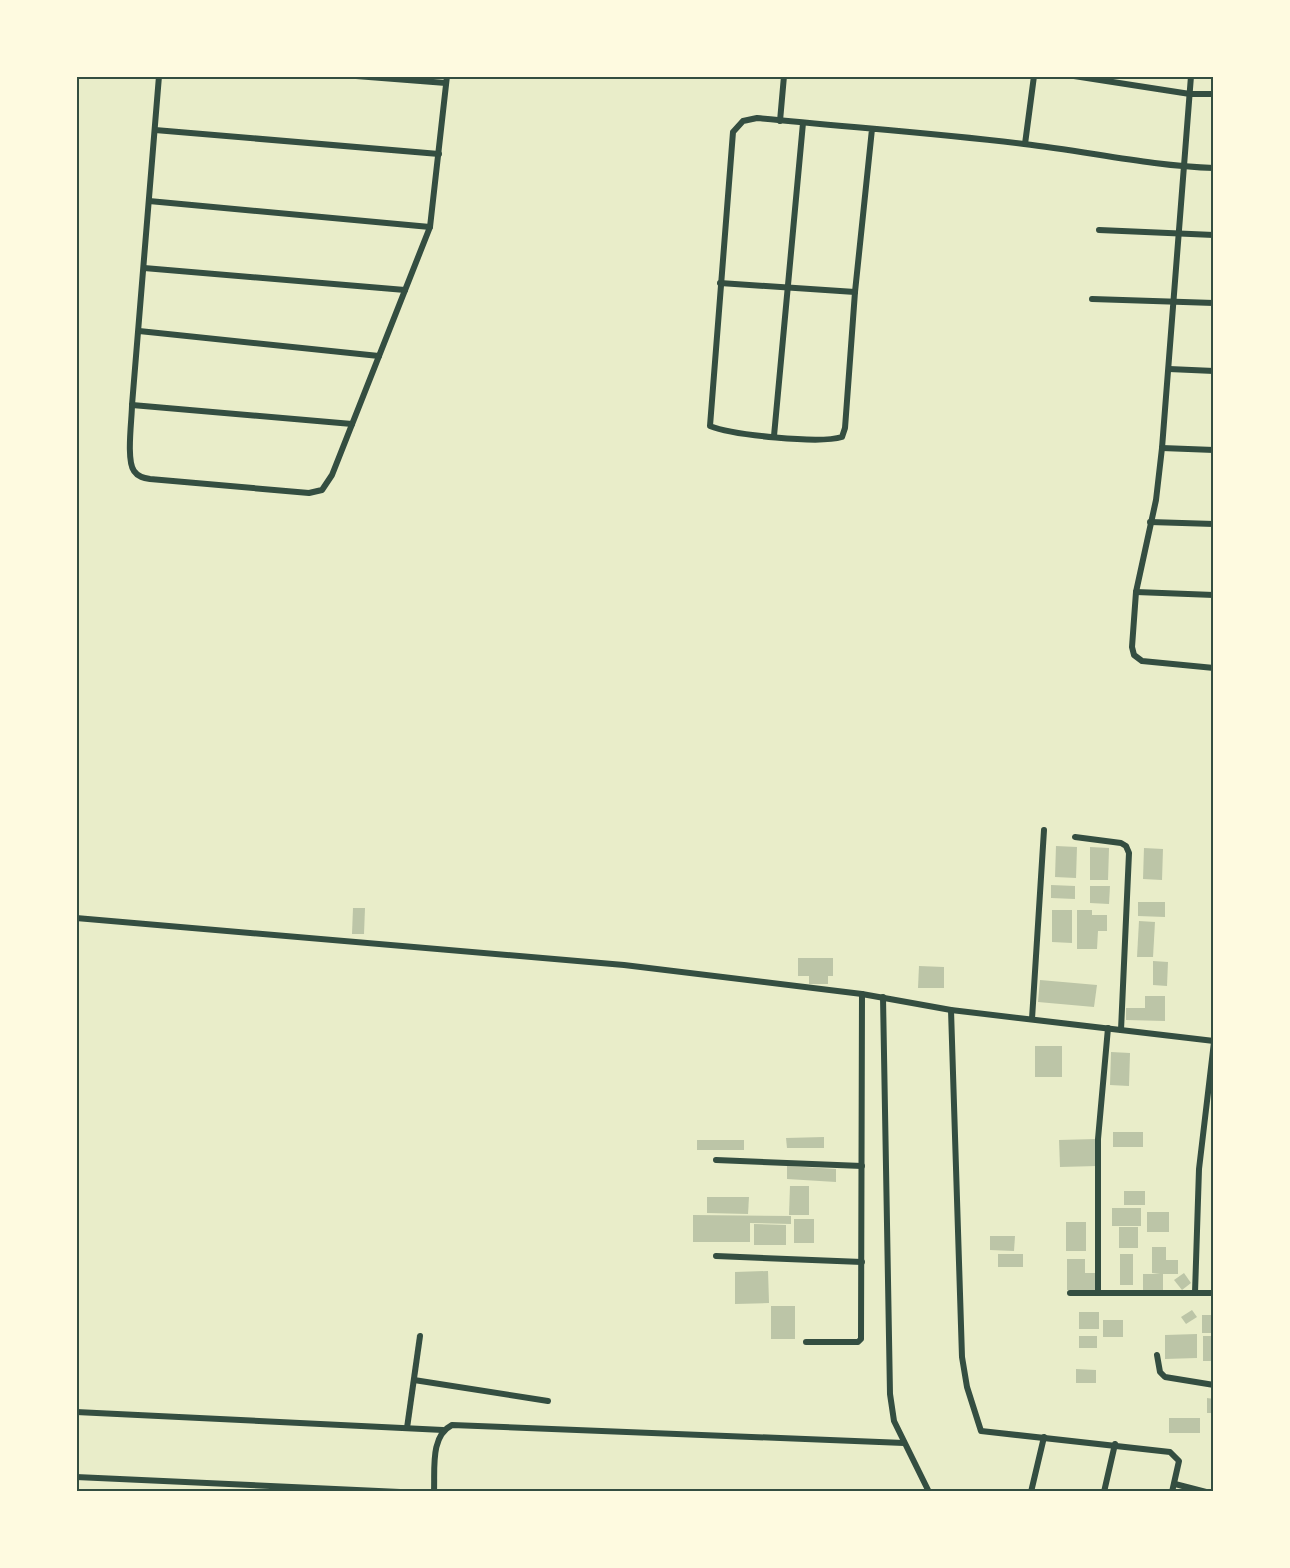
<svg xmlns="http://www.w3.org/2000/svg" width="1290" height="1568" font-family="Lora,serif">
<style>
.building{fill:#bcc5a7}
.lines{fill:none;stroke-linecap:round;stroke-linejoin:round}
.minor{stroke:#344e41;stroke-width:6}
.neatline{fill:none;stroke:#344e41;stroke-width:2}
</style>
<rect width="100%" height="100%" fill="#e9edc9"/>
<g class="building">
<polygon points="1056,846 1077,847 1076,878 1055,877"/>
<polygon points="1090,847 1109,848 1108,880 1090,880"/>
<polygon points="1144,848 1163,849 1162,880 1143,879"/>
<polygon points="1051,885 1075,886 1075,899 1051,898"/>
<polygon points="1090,886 1110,886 1109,904 1090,903"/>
<polygon points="1138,902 1165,902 1165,917 1138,916"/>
<polygon points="353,908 365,908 364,934 352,934"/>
<polygon points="1052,910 1072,910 1072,943 1052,942"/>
<polygon points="1077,910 1092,910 1092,915 1107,915 1107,931 1098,931 1097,949 1077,949"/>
<polygon points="1139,921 1155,922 1153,957 1137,957"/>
<polygon points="798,958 833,958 833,976 828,976 828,984 809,984 809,976 798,976"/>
<polygon points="1153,961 1168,962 1167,986 1153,985"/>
<polygon points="919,966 944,967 944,988 918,988"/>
<polygon points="1040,980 1097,985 1094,1007 1038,1002"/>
<polygon points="1145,996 1165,996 1165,1021 1126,1020 1126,1008 1145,1008"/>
<rect x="1035" y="1046" width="27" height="31"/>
<polygon points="1111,1052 1130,1053 1129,1086 1110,1085"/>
<rect x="1113" y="1132" width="30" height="15"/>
<polygon points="824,1137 824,1148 787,1148 786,1138"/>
<polygon points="1096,1139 1097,1166 1060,1167 1059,1140"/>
<rect x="697" y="1140" width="47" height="10"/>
<polygon points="787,1166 836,1169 836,1182 787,1179"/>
<polygon points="790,1186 809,1186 809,1215 789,1215"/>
<rect x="1124" y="1191" width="21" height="14"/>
<polygon points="707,1197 749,1197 748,1214 707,1213"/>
<rect x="1112" y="1208" width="29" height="18"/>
<rect x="1147" y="1212" width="22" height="20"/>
<polygon points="693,1215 791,1216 791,1224 750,1223 750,1242 693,1242"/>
<rect x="794" y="1219" width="20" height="24"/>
<rect x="1066" y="1222" width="20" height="29"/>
<polygon points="754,1224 786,1225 786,1245 754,1245"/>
<rect x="1119" y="1227" width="19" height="21"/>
<polygon points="990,1236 1015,1236 1014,1251 990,1250"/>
<polygon points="1152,1247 1166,1247 1166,1260 1178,1260 1178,1274 1163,1274 1163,1293 1143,1293 1143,1274 1160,1274 1152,1273"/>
<rect x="998" y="1254" width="25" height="13"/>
<rect x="1120" y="1254" width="13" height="31"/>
<polygon points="1067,1259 1085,1259 1085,1273 1096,1273 1096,1291 1067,1290"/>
<polygon points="768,1271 769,1303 735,1304 735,1272"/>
<polygon points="1184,1273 1191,1283 1182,1290 1174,1280"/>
<rect x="771" y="1306" width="24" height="33"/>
<polygon points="1192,1310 1197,1317 1186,1324 1181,1317"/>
<rect x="1079" y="1312" width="20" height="17"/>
<rect x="1202" y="1315" width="12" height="18"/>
<rect x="1103" y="1320" width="20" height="17"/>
<polygon points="1197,1334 1197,1358 1165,1359 1165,1335"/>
<rect x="1079" y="1336" width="18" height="12"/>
<rect x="1203" y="1336" width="11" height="25"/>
<polygon points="1076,1369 1096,1370 1096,1383 1076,1383"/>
<polygon points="1207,1398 1214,1399 1214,1413 1207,1413"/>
<rect x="1169" y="1418" width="31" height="15"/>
</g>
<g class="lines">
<g class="minor">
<path d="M159 76 132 405C132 419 126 460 134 471 138 477 144 478 150 479L309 493 322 490 332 475 430 227 447 76"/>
<polyline points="356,76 446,83"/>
<polyline points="1074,76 1190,94 1214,94"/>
<polyline points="1191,76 1162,448 1156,500 1136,592 1132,647 1134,655 1142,661 1214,668"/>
<polyline points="780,121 784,76"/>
<path d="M872 129 855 292 845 428 842 437C819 444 732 435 710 426L733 132 743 121 757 118C846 127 936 133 1024 144 1087 151 1150 166 1214 168"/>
<polyline points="155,130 439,154"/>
<polyline points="1025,144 1034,76"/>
<polyline points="149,201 430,227"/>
<polyline points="1099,230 1214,235"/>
<polyline points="144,268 405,290"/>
<polyline points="720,283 855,292"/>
<polyline points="1092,299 1214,303"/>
<polyline points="139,331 379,356"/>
<polyline points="1169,369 1214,371"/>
<polyline points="132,405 352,424"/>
<polyline points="774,436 803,123"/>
<polyline points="1162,448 1214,450"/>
<polyline points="1150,522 1214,524"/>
<polyline points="1136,592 1214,595"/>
<polyline points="1075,837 1121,843 1126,846 1129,853 1121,1030"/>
<polyline points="76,918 624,965 862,994 951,1010 1214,1041"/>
<polyline points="883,997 890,1394 894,1421 929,1492"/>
<polyline points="951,1010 962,1357 967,1387 981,1431 1170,1452 1179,1461 1172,1492"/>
<polyline points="1032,1019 1044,830"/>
<polyline points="716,1160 862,1166"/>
<polyline points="716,1256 862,1262"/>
<polyline points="1070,1293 1214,1293"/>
<polyline points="1098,1293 1098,1139 1108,1028"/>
<polyline points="1195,1293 1199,1169 1214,1042"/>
<polyline points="806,1342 858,1342 861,1339 862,994"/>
<polyline points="1157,1355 1160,1372 1165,1377 1214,1385"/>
<polyline points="414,1380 548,1401"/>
<polyline points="76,1412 443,1430"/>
<polyline points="407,1428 420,1336"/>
<polyline points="76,1477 400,1492"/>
<polyline points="1175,1484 1206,1492"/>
<path d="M434 1492C435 1469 430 1436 452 1425L904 1443"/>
<polyline points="1031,1492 1044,1437"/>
<polyline points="1104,1492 1115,1444"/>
</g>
</g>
<rect width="1290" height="1568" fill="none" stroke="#fefae0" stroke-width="156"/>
<rect x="78" y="78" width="1134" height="1412" class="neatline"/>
</svg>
